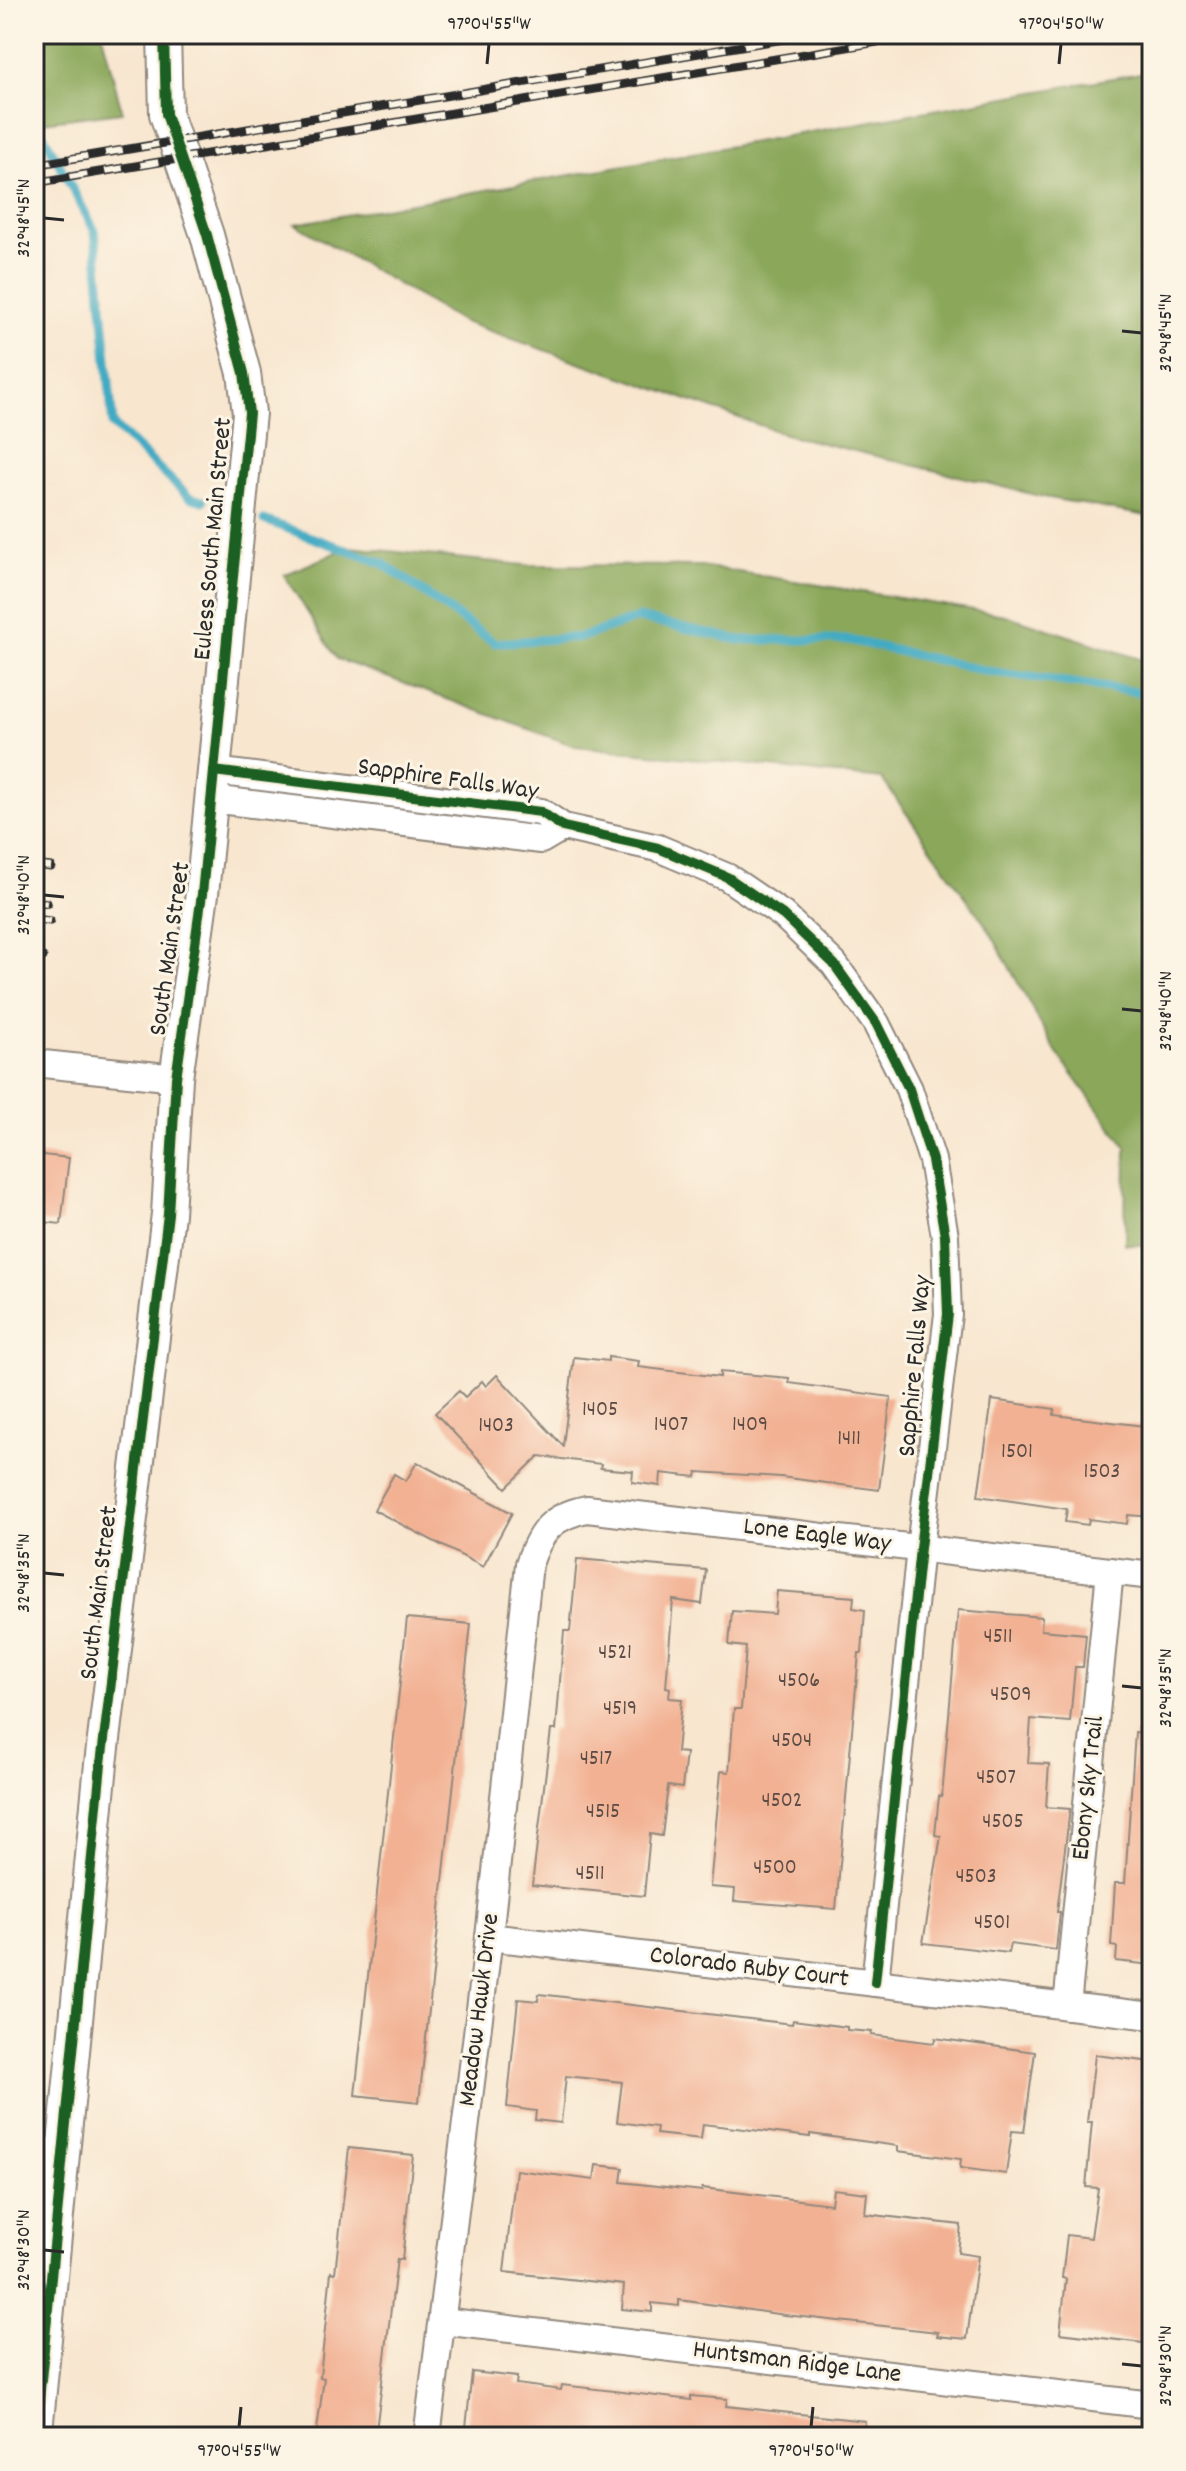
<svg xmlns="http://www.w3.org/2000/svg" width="1186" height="2471" font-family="Dekko,sans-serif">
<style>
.forest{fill:#8aa75a;stroke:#5a6942;stroke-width:2}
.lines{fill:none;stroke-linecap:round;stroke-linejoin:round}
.stream{stroke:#42aac2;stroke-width:9}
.building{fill:#f2b193}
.minor-casing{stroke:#92887d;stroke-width:30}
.tertiary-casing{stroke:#92887d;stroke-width:36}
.minor{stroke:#fff;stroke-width:26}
.tertiary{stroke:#fff;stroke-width:32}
.rail-casing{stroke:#2b2b2b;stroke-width:9}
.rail{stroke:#fcf5e5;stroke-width:6;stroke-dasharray:18;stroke-linecap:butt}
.cycleway-casing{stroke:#fcf5e5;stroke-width:15}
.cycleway{stroke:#1b5e20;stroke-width:10}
.ticks{fill:none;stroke:#2b2b2b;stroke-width:3}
.labels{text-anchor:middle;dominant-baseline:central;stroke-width:6;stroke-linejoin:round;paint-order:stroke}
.number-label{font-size:22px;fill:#5d4c45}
.street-label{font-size:26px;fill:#2b2b2b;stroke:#fcf5e5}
.neatline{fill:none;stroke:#2b2b2b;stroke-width:3}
.ticks-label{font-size:20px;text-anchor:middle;fill:#2b2b2b}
</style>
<rect width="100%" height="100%" fill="#fcf5e5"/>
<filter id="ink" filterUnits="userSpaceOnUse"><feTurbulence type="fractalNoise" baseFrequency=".0125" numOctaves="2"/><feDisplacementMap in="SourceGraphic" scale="16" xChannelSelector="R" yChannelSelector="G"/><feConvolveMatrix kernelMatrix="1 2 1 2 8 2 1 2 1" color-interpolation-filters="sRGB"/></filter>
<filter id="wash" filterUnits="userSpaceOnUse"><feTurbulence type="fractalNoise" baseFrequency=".006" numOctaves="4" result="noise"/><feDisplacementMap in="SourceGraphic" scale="32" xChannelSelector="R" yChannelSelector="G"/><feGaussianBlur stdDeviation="1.8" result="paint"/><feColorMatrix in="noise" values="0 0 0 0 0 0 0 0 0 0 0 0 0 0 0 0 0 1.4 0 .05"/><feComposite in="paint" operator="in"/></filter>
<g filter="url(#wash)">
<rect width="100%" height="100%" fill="#f8e6cf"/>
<g class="forest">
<polygon points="34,34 102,34 122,112 34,123"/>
<polygon points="1152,71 1152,517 1044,497 785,434 461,321 295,224"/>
<polygon points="349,547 524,565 701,566 1005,615 1152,663 1152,1246 1125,1244 1126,1147 1056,1052 989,930 882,779 575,746 337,659 284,575"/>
</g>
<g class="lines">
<g class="stream">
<polyline points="34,117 95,231 113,425 189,497 203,501"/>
<polyline points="264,520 382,563 495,643 582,637 638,618 739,640 849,640 986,671 1152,694"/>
</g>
</g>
<g id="blocks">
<g class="building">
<polygon points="34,1154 69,1158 61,1224 34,1221"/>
<polygon points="574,1357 608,1361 608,1357 639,1361 638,1367 720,1377 720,1372 789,1378 789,1383 891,1397 879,1490 781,1477 697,1472 696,1477 661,1473 660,1486 632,1482 633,1471 600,1468 601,1464 539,1456 506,1488 435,1413 459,1391 465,1397 482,1381 486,1386 497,1375 563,1446"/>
<polygon points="992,1400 1055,1409 1054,1415 1152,1427 1152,1517 1128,1515 1127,1524 1089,1519 1088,1525 1065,1522 1067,1509 978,1496"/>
<polygon points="417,1462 512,1513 483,1567 374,1510 394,1474 406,1481"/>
<polygon points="577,1559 706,1570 702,1604 673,1600 666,1687 670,1688 669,1698 682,1699 677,1752 686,1753 682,1788 668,1786 662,1836 650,1834 644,1896 532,1885 551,1730 556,1730 564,1631 570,1631"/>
<polygon points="777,1591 854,1597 853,1608 865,1610 862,1653 859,1653 836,1909 734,1901 735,1889 710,1887 721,1771 729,1772 734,1709 741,1709 746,1647 729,1645 732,1611 775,1614"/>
<polygon points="958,1610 1042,1617 1041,1630 1086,1634 1083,1667 1075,1667 1070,1722 1031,1719 1028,1763 1049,1764 1046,1807 1070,1809 1057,1912 1060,1912 1056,1950 1010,1944 1008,1953 923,1943 941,1836 935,1835 939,1796 942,1797"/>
<polygon points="407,1618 471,1624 419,2102 355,2095"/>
<polygon points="1135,1732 1152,1733 1152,1965 1116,1961 1117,1947 1111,1946 1115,1883 1125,1883"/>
<polygon points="539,1994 792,2024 793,2020 847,2027 847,2030 872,2032 871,2035 934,2043 935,2038 1035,2052 1024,2132 1012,2131 1006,2174 960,2168 961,2159 898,2151 898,2146 810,2134 810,2137 703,2124 701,2139 656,2134 657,2127 617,2122 622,2082 566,2076 561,2123 535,2120 536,2111 507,2107 518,1999 538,2001"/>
<polygon points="1095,2055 1152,2062 1152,2344 1060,2333 1066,2279 1062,2278 1067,2235 1091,2238 1098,2188 1086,2187 1092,2122 1087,2122"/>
<polygon points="349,2148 413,2155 402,2260 397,2259 376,2431 369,2430 368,2437 316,2437 324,2378 320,2377 331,2272 335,2273"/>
<polygon points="596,2165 623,2168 621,2182 702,2191 702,2188 831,2204 833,2189 867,2193 865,2214 961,2225 958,2253 978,2256 967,2339 937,2336 938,2332 785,2315 679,2300 679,2306 652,2303 652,2312 622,2309 624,2285 504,2272 516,2170 594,2180"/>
<polygon points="472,2372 517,2377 516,2384 561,2390 562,2385 691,2400 691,2396 727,2399 726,2406 865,2421 864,2437 465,2437"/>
</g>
</g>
</g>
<g filter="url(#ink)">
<use href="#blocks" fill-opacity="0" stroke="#92887d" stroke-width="2"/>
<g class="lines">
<defs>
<g id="minor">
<polyline points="214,771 541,812 563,827 658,848 727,877 783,915 834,964 876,1023 909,1089 932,1160 945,1236 948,1314 920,1548 875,1983"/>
<polyline points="211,799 541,840 563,827"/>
<polyline points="34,1063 176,1078"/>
<polyline points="489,1937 1152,2016"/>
<polyline points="1067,2006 1110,1571"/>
<polyline points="442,2321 1152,2405"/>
<path d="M427 2437 489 1937 529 1564C540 1531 552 1516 587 1509L1152 1576"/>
</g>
<polyline id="tertiary" points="37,2421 101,1764 168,1214 176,1078 202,894 249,413 244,373 207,235 166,114 164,34"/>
</defs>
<use href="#minor" class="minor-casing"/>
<use href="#tertiary" class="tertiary-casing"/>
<use href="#minor" class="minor"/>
<use href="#tertiary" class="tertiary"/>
<defs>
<g id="rail">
<polyline points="34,165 813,34"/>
<polyline points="34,183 925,34"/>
<polyline points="34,865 51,867"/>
<polyline points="34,901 47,903"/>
<polyline points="34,919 50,921"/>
<polyline points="34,956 43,957"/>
</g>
</defs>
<use href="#rail" class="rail-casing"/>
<use href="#rail" class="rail"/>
<defs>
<g id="cycleway">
<polyline points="214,771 541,812 563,827 658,848 727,877 783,915 834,964 876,1023 909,1089 932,1160 945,1236 948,1314 920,1548 875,1983"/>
<polyline points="37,2421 101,1764 168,1214 176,1078 202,894 249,413 244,373 207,235 166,114 164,34"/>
</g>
</defs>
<use href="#cycleway" class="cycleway-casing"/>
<use href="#cycleway" class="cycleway"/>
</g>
</g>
<path class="ticks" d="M487 64 489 44M1059 64 1061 44M44 218 64 220M1122 331 1142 333M44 895 64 897M1122 1009 1142 1011M44 1573 64 1575M1122 1686 1142 1688M44 2250 64 2252M1122 2364 1142 2366M239 2427 241 2407M811 2427 813 2407"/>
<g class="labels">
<g class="number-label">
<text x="600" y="1410">1405</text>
<text x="671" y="1425">1407</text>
<text x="750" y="1425">1409</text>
<text x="496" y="1426">1403</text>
<text x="849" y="1439">1411</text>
<text x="1017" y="1452">1501</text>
<text x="1102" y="1472">1503</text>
<text x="998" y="1637">4511</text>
<text x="615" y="1653">4521</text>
<text x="799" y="1681">4506</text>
<text x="1011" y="1695">4509</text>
<text x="620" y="1709">4519</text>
<text x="792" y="1741">4504</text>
<text x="596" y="1759">4517</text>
<text x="996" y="1778">4507</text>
<text x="782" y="1801">4502</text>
<text x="603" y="1812">4515</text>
<text x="1003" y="1822">4505</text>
<text x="775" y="1868">4500</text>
<text x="590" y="1874">4511</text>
<text x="976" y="1877">4503</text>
<text x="992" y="1923">4501</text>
</g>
<g class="street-label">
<text transform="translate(214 539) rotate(-85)">Euless South Main Street</text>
<text transform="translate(448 780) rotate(8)">Sapphire Falls Way</text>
<text transform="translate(171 949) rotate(-82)">South Main Street</text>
<text transform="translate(916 1366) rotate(-85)">Sapphire Falls Way</text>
<text transform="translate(817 1536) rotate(7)">Lone Eagle Way</text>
<text transform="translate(100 1593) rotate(-83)">South Main Street</text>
<text transform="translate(1089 1788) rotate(-84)">Ebony Sky Trail</text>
<text transform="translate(749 1968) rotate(7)">Colorado Ruby Court</text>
<text transform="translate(480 2010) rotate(-83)">Meadow Hawk Drive</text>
<text transform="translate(797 2363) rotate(7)">Huntsman Ridge Lane</text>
</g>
</g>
<rect width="1186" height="2471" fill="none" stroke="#fcf5e5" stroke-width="88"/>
<rect x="44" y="44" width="1098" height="2383" class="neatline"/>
<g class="ticks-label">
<text x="489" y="29">97°04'55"W</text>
<text x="1061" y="29">97°04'50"W</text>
<text transform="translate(22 218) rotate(-90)" y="7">32°48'45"N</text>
<text transform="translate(1164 333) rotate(-90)" y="7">32°48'45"N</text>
<text transform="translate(22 895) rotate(-90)" y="7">32°48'40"N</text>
<text transform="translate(1164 1011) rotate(-90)" y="7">32°48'40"N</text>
<text transform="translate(22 1573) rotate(-90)" y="7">32°48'35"N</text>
<text transform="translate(1164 1688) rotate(-90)" y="7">32°48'35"N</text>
<text transform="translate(22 2250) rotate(-90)" y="7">32°48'30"N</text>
<text transform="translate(1164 2366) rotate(-90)" y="7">32°48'30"N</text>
<text x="239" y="2456">97°04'55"W</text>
<text x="811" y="2456">97°04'50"W</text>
</g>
</svg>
